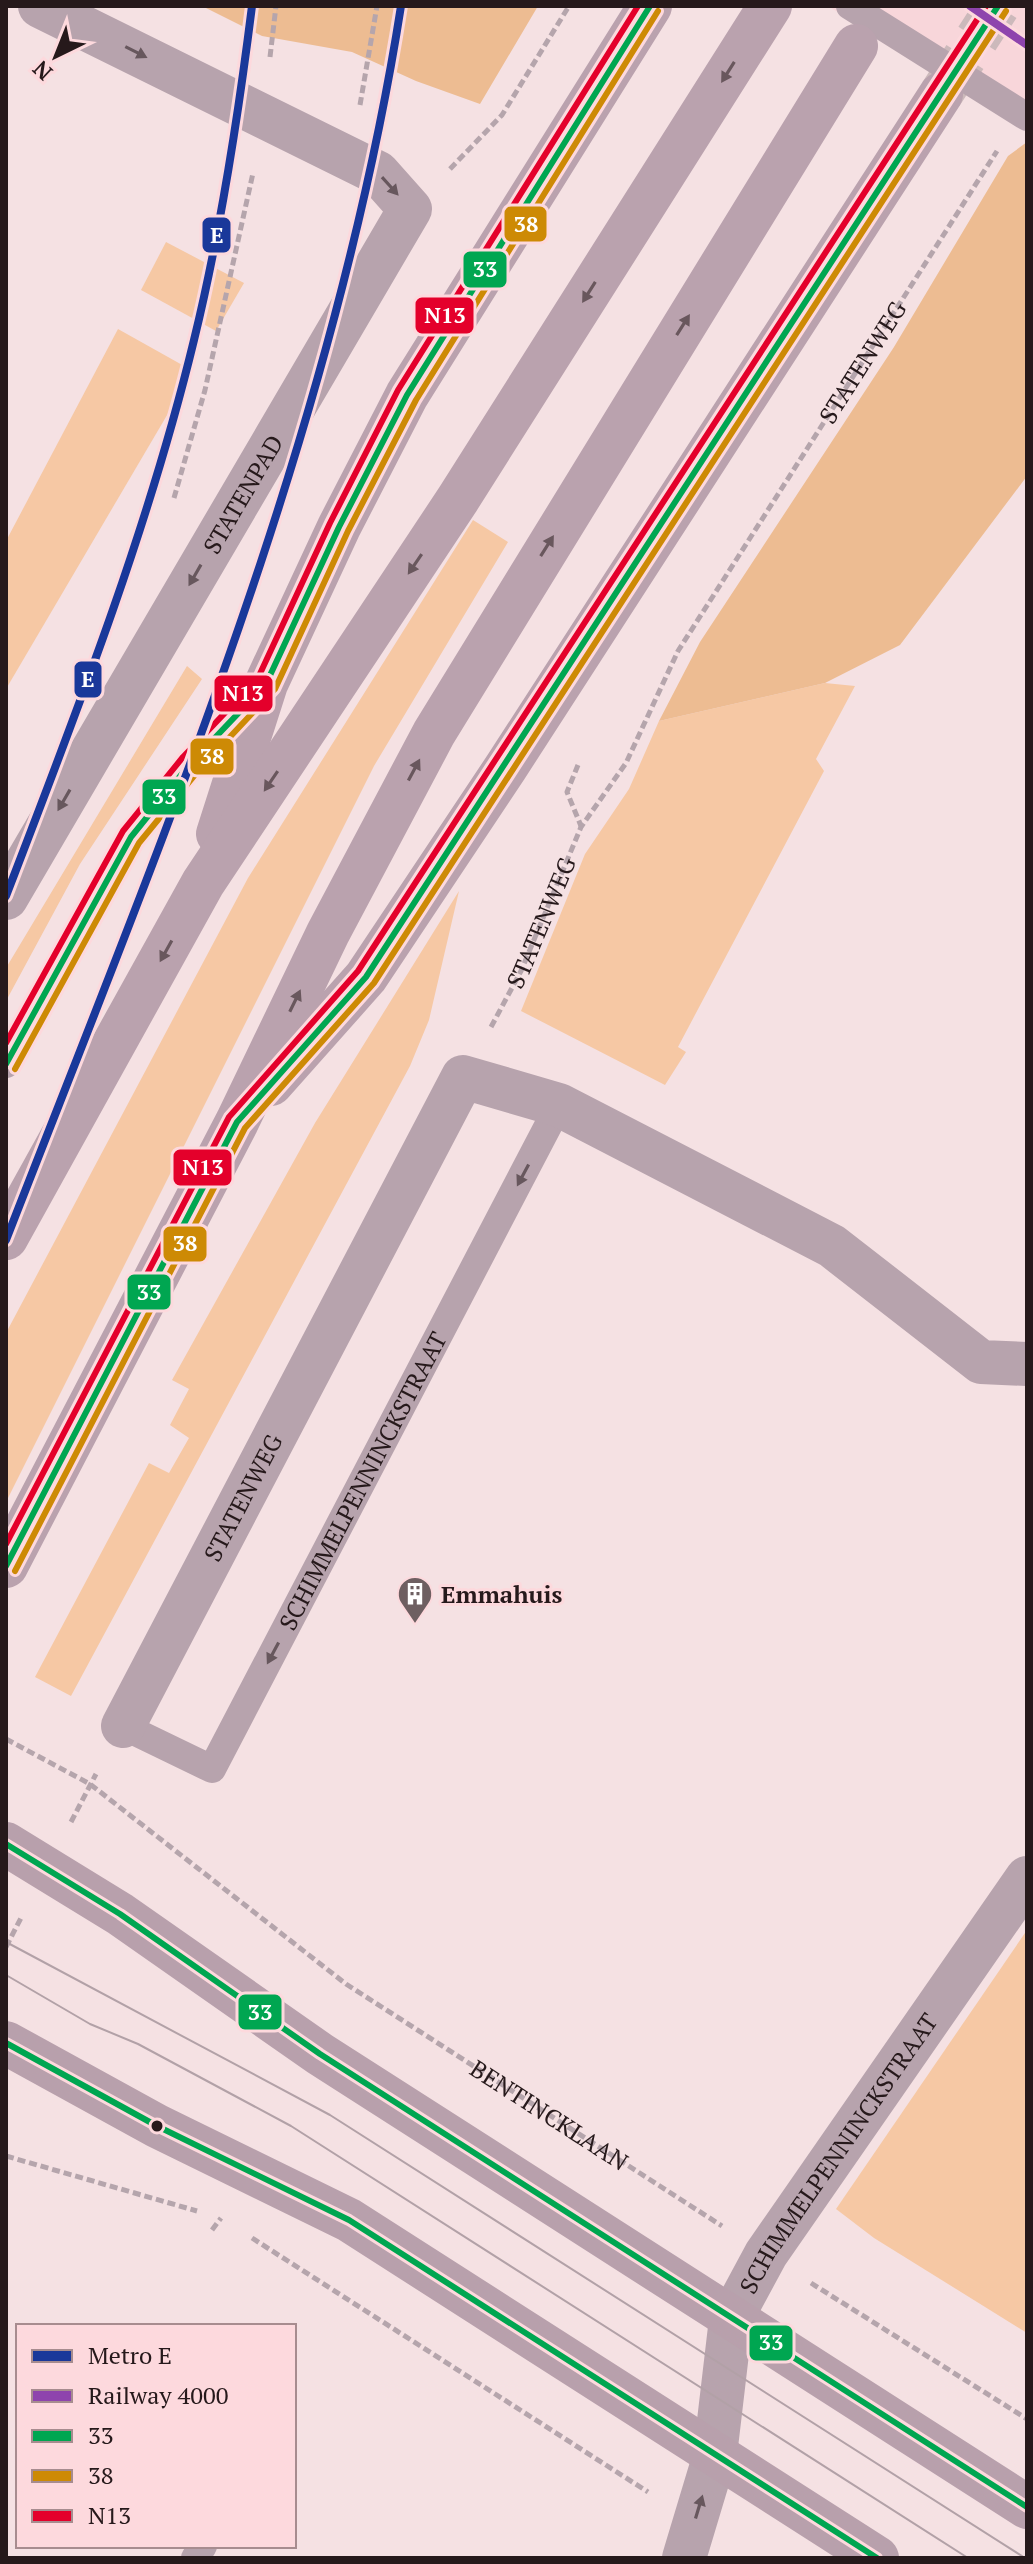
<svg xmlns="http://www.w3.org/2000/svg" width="1033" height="2564" font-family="'PT Serif',serif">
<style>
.built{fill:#f8d6da}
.green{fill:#f6c8a4}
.forest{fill:#edbc92}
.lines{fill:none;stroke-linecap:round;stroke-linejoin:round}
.primary-tunnel{stroke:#ccb9bb;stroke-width:44;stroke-dasharray:44 22;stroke-linecap:butt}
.path{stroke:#b5a5ac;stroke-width:5;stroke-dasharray:8 4;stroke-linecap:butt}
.lane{stroke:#b7a3ad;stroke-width:28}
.street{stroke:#b7a3ad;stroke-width:44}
.secondary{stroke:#b8a0ac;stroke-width:44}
.primary{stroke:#baa2ae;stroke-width:44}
.tram{stroke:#b2a1a7;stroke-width:2}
.bus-1-casing{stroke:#fdd9dd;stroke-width:12}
.bus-2-casing{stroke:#fdd9dd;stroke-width:12}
.bus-3-casing{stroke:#fdd9dd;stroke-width:12}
.bus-1{stroke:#00a651;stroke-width:6}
.bus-2{stroke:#cd8a05;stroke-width:6}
.bus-3{stroke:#e4002b;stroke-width:6}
.rail-1-casing{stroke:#fdd9dd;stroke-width:14}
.rail-1{stroke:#8e44ad;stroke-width:8}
.metro-1-casing{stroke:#fdd9dd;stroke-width:14}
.metro-1{stroke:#1a389a;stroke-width:8}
.oneway{fill:#67575d}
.oneway2{fill:#69575d}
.bus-dot{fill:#26191b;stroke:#fdd9dd;stroke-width:3}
.labels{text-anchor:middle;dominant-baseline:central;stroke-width:6;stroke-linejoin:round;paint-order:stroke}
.street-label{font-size:24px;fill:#26191b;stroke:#fdd9dd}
.poi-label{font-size:24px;font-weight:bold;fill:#26191b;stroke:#fdd9dd;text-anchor:start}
.line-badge{stroke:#fdd9dd;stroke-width:3}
.badge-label{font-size:22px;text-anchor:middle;font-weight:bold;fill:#fff}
</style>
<rect width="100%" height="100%" fill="#f5e1e3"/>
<polygon class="built" points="828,6 1027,6 1027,131"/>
<g class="green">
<polygon points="166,242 244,283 216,331 141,290"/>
<polygon points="118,329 193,371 6,689 6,541"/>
<polygon points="473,520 508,542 374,766 6,1502 6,1333 248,878"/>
<polygon points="187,666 202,679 80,864 6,1001 6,968"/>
<polygon points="825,683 855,686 816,759 824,771 678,1047 686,1052 665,1085 521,1011 585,854 629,789 659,721"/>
<polygon points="459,891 429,1020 410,1066 71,1696 35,1677 149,1463 169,1473 189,1438 170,1425 189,1389 172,1380 315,1123"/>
<polygon points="1027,1930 1027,2333 874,2238 836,2209"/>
</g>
<g class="forest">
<polygon points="202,6 538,6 480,104 416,81 352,52 262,36"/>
<polygon points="1027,142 1027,476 900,645 825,683 659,721 700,642 894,347 1008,156"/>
</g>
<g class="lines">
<polyline class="primary-tunnel" points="941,94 998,6"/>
<g class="path">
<polyline points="270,57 276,6"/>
<polyline points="360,105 377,6"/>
<polyline points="450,169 502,115 569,6"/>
<polyline points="174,498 205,390 253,173"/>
<polyline points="578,765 567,792 581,826"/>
<path id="s1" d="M491 1027 521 971 581 827 626 763 678 651 997 151"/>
<path id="s2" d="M6 1739 90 1784 346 1984 722 2226"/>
<polyline points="71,1822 96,1774"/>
<polyline points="6,1947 22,1916"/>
<polyline points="6,2156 197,2211"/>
<polyline points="212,2230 221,2218"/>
<polyline points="252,2238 648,2492"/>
<polyline points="811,2283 1027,2419"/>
</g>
<g class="lane">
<polyline points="850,6 1027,117"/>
<polyline points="6,1064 131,837 190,764 257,693"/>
<path id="s3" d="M123 1726 212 1769 559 1105"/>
<polyline points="195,2558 203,2546"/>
</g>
<g class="street">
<path id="s4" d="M6 898 410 209 378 173 40 6"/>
<path id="s5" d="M123 1726 463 1077 559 1105 832 1246 981 1362 1027 1364"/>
<path id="s6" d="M684 2558 715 2455 731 2319 766 2254 1027 1878"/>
</g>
<g class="secondary">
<polyline points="6,1844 120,1914 320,2054 1027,2507"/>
<polyline points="6,2043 157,2126 349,2220 877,2558"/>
</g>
<g class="primary">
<polyline points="218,834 266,684 339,527 407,395 650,6"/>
<polyline points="271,1084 366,977 506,767 941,94"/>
<polyline points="6,1238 203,883 458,499 770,6"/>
<polyline points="6,1566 237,1122 328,933 434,733 856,46"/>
</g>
<g class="tram">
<polyline points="6,1942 330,2115 1025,2558"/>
<polyline points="6,1975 90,2024 138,2044 291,2126 968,2558"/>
</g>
<defs>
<g id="bus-1">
<polyline points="6,1064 131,837 190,764 266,684 339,527 407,395 650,6"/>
<polyline points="6,1566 237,1122 366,977 998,6"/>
<polyline points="6,1844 120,1914 320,2054 1027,2507"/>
<polyline points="6,2043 157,2126 349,2220 877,2558"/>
</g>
<g id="bus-2">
<polyline points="15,1069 139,843 198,771 275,689 348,531 416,400 658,11"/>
<polyline points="15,1571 245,1128 374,983 1006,11"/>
</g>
<g id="bus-3">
<polyline points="6,1043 123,831 183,757 258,678 330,523 398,390 638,6"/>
<polyline points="6,1544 229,1117 358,971 986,6"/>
</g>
</defs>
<use href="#bus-1" class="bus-1-casing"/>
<use href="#bus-2" class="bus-2-casing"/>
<use href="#bus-3" class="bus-3-casing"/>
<use href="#bus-1" class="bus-1"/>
<use href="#bus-2" class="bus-2"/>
<use href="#bus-3" class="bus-3"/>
<defs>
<polyline id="rail-1" points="970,6 1027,45"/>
</defs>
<use href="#rail-1" class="rail-1-casing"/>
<use href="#rail-1" class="rail-1"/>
<defs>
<g id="metro-1">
<path d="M6 896C76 714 148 530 194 340 221 230 238 118 252 6"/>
<path d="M6 1240C162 839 334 434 401 6"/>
</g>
</defs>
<use href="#metro-1" class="metro-1-casing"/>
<use href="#metro-1" class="metro-1"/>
</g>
<defs><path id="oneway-solid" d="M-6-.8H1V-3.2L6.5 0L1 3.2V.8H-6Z" transform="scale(2)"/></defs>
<g class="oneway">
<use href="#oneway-solid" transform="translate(136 52) rotate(27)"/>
<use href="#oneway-solid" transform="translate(390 186) rotate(48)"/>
<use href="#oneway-solid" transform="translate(195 575) rotate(120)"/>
<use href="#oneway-solid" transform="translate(64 800) rotate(120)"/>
<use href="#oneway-solid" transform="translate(523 1175) rotate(118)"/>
<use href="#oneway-solid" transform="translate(273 1653) rotate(118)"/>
<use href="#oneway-solid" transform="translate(699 2507) rotate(-73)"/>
</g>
<g class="oneway2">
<use href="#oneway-solid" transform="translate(728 72) rotate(122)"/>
<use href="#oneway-solid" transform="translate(589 292) rotate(122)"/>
<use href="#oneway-solid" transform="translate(683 325) rotate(-58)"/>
<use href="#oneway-solid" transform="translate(547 546) rotate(-58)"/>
<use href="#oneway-solid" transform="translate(415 564) rotate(124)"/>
<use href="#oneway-solid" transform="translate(414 770) rotate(-62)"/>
<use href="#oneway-solid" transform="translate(271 781) rotate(124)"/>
<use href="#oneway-solid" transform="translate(166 951) rotate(119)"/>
<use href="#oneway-solid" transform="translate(295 1001) rotate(-64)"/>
</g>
<defs>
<symbol id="building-pin" viewBox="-11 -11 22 30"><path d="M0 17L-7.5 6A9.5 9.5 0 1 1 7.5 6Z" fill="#6e5f61" stroke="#fdd9dd"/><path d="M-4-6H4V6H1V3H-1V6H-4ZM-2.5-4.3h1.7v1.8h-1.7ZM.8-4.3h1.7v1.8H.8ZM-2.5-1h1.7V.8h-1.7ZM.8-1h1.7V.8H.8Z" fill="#fff"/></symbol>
</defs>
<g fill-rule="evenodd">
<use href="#building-pin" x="395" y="1574" width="40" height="54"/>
</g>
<circle class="bus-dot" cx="157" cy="2126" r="7"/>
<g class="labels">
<g class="street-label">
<text stroke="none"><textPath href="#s1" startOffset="764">STATENWEG</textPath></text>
<text stroke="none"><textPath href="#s4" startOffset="468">STATENPAD</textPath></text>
<text stroke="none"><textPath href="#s1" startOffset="116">STATENWEG</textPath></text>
<text stroke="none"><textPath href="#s3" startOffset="424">SCHIMMELPENNINCKSTRAAT</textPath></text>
<text stroke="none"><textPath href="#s5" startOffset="258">STATENWEG</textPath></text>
<text stroke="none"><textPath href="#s2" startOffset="662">BENTINCKLAAN</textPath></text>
<text stroke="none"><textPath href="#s6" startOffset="442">SCHIMMELPENNINCKSTRAAT</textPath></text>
</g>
<g class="poi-label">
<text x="441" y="1594">Emmahuis</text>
</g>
</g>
<g class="line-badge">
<rect x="503" y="205" width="45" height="38" rx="8" fill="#cd8a05"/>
<rect x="201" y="216" width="31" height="38" rx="8" fill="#1a389a"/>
<rect x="462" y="250" width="46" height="39" rx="8" fill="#00a651"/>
<rect x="414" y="296" width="61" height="39" rx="8" fill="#e4002b"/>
<rect x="73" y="660" width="30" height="39" rx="8" fill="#1a389a"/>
<rect x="213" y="674" width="61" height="39" rx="8" fill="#e4002b"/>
<rect x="189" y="737" width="46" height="39" rx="8" fill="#cd8a05"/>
<rect x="141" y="778" width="46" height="38" rx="8" fill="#00a651"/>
<rect x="172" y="1148" width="61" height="39" rx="8" fill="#e4002b"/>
<rect x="162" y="1225" width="46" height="38" rx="8" fill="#cd8a05"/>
<rect x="126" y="1273" width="46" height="38" rx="8" fill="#00a651"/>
<rect x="237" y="1993" width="46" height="38" rx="8" fill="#00a651"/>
<rect x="748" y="2324" width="46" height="38" rx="8" fill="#00a651"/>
</g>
<g class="badge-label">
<text x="526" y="232">38</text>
<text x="217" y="243">E</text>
<text x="485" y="277">33</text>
<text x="445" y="323">N13</text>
<text x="88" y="687">E</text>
<text x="243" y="701">N13</text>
<text x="212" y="764">38</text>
<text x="164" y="804">33</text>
<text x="203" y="1175">N13</text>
<text x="185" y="1251">38</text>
<text x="149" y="1300">33</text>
<text x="260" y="2020">33</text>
<text x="771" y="2350">33</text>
</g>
<rect width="1033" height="2564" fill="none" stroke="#26191b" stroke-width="16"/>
<rect x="16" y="2324" width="280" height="224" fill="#fdd9dd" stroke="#a78c8f" stroke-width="2"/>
<rect x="32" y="2350" width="40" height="12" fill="#1a389a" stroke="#a78c8f" stroke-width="2"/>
<text x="88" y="2364" font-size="24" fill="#26191b">Metro E</text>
<rect x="32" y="2390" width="40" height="12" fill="#8e44ad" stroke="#a78c8f" stroke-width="2"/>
<text x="88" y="2404" font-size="24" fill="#26191b">Railway 4000</text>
<rect x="32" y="2430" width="40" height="12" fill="#00a651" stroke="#a78c8f" stroke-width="2"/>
<text x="88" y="2444" font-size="24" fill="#26191b">33</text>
<rect x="32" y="2470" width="40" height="12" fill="#cd8a05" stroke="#a78c8f" stroke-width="2"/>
<text x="88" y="2484" font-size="24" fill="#26191b">38</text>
<rect x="32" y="2510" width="40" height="12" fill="#e4002b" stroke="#a78c8f" stroke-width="2"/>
<text x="88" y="2524" font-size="24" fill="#26191b">N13</text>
<g transform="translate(56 56) rotate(223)" stroke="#fdd9dd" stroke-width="6" paint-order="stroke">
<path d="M0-6L14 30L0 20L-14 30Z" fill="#26191b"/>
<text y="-12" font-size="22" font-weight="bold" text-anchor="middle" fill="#26191b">N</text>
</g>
</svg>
